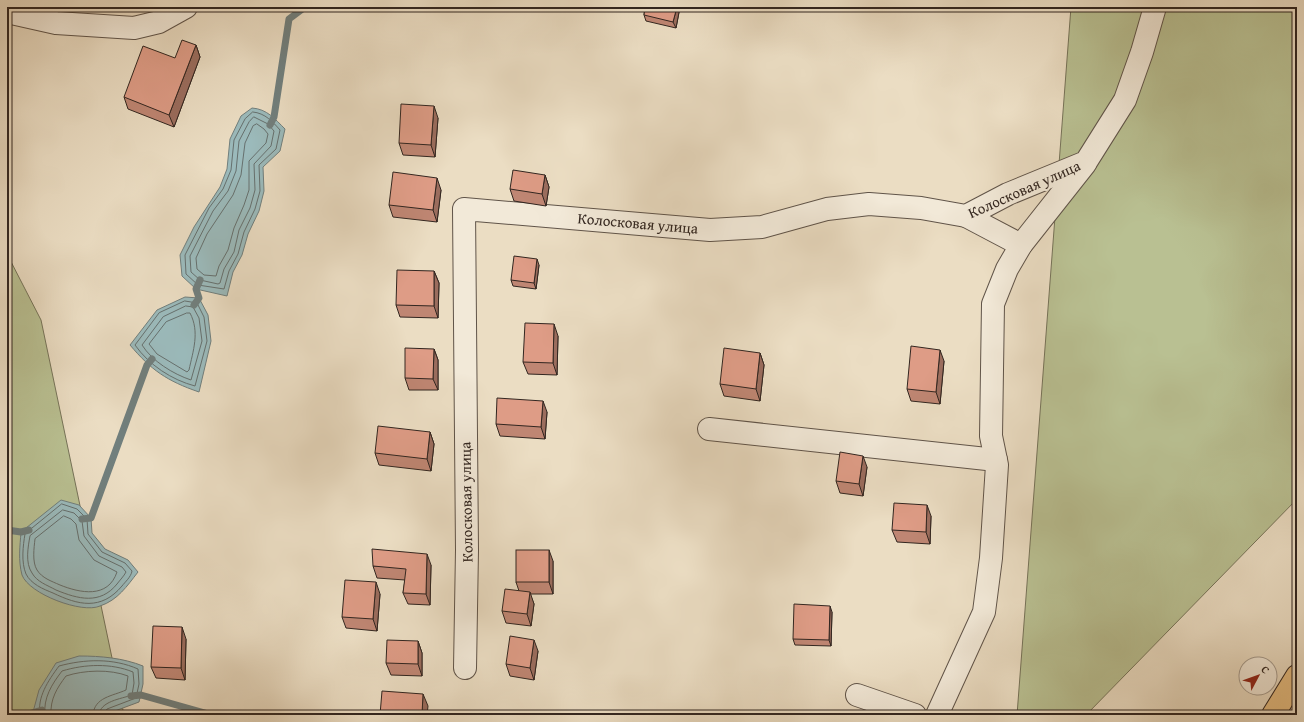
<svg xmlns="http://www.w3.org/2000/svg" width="1304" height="722" font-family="'Gentium Book Plus',serif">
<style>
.green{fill:#b9c092;stroke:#767359}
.water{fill:#9bbabb;stroke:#717f7d}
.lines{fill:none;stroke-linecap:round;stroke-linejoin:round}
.shore{stroke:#66706e;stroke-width:1}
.stream{stroke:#717f7d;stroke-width:7}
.minor-casing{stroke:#605449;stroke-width:24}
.major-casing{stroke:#322620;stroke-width:24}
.minor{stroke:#f2e9d8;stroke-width:22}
.major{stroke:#e6be82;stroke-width:22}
.wall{fill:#bf8673;stroke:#322620}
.shaded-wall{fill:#9b6d5e;stroke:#322620}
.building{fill:#de9c86;stroke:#322620}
.labels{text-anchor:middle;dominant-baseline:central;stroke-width:4;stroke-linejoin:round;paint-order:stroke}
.street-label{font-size:15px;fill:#322620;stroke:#f2e9d8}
</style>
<rect width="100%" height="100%" fill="#ebddc3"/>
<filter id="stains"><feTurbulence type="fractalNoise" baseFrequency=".005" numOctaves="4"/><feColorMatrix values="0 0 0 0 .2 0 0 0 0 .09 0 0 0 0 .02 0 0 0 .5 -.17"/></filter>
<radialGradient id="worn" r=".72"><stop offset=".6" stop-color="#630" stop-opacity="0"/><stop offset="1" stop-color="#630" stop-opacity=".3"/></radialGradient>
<g class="green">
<polygon points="1071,7 1297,7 1297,499 1086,715 1017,715"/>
<polygon points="7,254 41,320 124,715 7,715"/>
</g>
<g class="water">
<path d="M252 108C267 109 275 119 285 129L280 151 263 167 264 191 259 211 248 234 242 255 233 272 227 296 196 289 182 276 180 255 194 227 220 187 227 169 230 139 241 116Z"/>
<path d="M185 297 199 298 208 315 211 341 199 392C167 381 151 370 130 345L157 310Z"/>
<path d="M61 500 79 505 91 518 92 533 105 549 128 560 138 572C127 586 118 600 100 606 82 614 29 594 22 575 18 560 20 546 21 532Z"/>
<path d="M79 656C101 656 123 658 143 666V684L139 702 104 715H38L33 712 39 690 56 663Z"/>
</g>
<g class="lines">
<g class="shore">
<path d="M253 112C265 113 273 122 280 130L276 149 259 165 260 191 255 209 244 232 238 254 229 271 224 289 198 285 186 274 185 255 209 208 223 189 231 170 234 140 245 119Z"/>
<polygon points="254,117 268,124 274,131 271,146 254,164 255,190 250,208 239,230 234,252 224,269 220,283 218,284 200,280 191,272 190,256 213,211 228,191 236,171 239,141 249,122"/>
<polygon points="257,124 264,129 268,134 266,143 249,161 249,190 244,205 234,228 228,250 219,266 216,276 204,275 197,269 196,258 207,234 233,195 241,175 245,143 253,126"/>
<path d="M185 301 197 303 204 317 207 341 195 386C172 380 149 365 135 345L159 313Z"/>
<path d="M186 306 193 307 199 318 202 341 191 380C173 374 152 361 142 345L163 317Z"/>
<path d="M187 313H190C200 332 193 351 189 370L187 372 157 354 149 344 166 322Z"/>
<path d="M62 504 77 509 87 519 88 534 102 552 125 563 132 571C131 577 125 582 122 586 101 611 78 605 53 593 43 589 31 584 26 574 21 562 23 546 25 534Z"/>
<path d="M63 510 74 513 82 521 84 536 99 556 122 567 126 572C124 576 120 580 117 584 100 605 78 599 56 590 47 585 37 582 32 573 25 563 28 547 30 536Z"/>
<path d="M64 516 71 519 76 524 79 540 94 560 117 572C108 599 80 593 60 585 51 581 42 578 37 570 32 562 34 548 35 539Z"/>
<path d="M40 715C37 697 48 681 59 666 85 659 113 658 138 669L139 684 136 698 107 709 104 715"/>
<path d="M45 715C43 698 52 684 62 671 85 664 111 663 133 672L134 683 132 695C121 699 100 701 99 715"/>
<path d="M51 715C50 699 57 688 66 676 84 670 110 669 128 676L126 690C113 696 94 697 93 715"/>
</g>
<g class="stream">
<polyline points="270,125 274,117 289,19 305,7"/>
<polyline points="194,305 199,298 196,289 200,280"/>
<polyline points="82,519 91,518 147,365 152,359"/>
<polyline points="7,530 21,532 29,530"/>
<polyline points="131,696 141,695 212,715"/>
<polyline points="25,715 42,710"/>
</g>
<defs>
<g id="minor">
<polyline points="7,12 56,23 134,28 159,22 186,7"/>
<polyline points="966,216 1021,245"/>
<polyline points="709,429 996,460"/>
<polyline points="465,668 467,550 464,209 710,230 762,227 827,209 869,204 921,208 966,216 1008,194 1086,162 1125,100 1142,52 1155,7"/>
<polyline points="857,695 915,715"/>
<polyline points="937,715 984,612 991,558 997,465 991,436 993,304 1007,269 1021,245 1085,164"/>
</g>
<polyline id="major" points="1273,715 1297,676"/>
</defs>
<use href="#minor" class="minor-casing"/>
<use href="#major" class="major-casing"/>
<use href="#minor" class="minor"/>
<use href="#major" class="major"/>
</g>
<g class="wall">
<polygon points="645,7 680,7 676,28 646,21 644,15"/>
<polygon points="196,45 200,57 174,127 128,109 124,97"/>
<polygon points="438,118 435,157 403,155 399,143"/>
<polygon points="545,175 549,187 546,206 514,201 510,189"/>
<polygon points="441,190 437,222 393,217 389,205"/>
<polygon points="539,265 536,289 513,286 511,280"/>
<polygon points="434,271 439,283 438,318 400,317 396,305"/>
<polygon points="558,336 557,375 528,374 523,362"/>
<polygon points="434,349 438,360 438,390 409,390 405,378"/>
<polygon points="760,353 764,365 760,401 724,396 720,384"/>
<polygon points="944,361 940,404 911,401 907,389"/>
<polygon points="547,412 545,439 500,436 496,424"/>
<polygon points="430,432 434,444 431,471 379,465 375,453"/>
<polygon points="867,467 863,496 840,493 836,481"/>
<polygon points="931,516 930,544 897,542 892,530"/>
<polygon points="553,561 553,594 530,594 534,604 531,626 506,623 502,611 519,591 516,582"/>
<polygon points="431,565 430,605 408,604 403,593 405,580 377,578 373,566"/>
<polygon points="380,594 377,631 346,628 342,617"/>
<polygon points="832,612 831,646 795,645 793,639"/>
<polygon points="186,639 185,680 156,678 151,667"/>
<polygon points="418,641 422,653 422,676 391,675 386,663"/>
<polygon points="538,651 534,680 510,676 506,664"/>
</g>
<g class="shaded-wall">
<polygon points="677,7 680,7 676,28 673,22"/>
<polygon points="196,45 200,57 174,127 169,115"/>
<polygon points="434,106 438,118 435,157 431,145"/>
<polygon points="545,175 549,187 546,206 542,194"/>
<polygon points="437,178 441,190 437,222 433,210"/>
<polygon points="537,259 539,265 536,289 534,283"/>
<polygon points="434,271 439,283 438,318 434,306"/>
<polygon points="554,324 558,336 557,375 553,363"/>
<polygon points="434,349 438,360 438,390 433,379"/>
<polygon points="940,350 944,361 940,404 936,392"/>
<polygon points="760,353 764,365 760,401 756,389"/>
<polygon points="543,401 547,412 545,439 541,427"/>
<polygon points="430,432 434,444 431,471 427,459"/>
<polygon points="863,456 867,467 863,496 859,484"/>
<polygon points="927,505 931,516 930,544 926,532"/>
<polygon points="549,550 553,561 553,594 549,582"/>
<polygon points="427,554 431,565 430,605 426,594"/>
<polygon points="376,582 380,594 377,631 373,619"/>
<polygon points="530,592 534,604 531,626 527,614"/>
<polygon points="830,606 832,612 831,646 829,640"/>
<polygon points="182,627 186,639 185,680 181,668"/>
<polygon points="534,640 538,651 534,680 530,668"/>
<polygon points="418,641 422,653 422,676 418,664"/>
<polygon points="423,694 428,706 427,715 422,715"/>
</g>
<g class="building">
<polygon points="645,7 677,7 673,22 644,15"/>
<polygon points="182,40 196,45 169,115 124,97 143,46 175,58"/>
<polygon points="401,104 434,106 431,145 399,143"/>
<polygon points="513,170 545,175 542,194 510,189"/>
<polygon points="393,172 437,178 433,210 389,205"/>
<polygon points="514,256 537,259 534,283 511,280"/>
<polygon points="397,270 434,271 434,306 396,305"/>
<polygon points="525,323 554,324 553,363 523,362"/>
<polygon points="911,346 940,350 936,392 907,389"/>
<polygon points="405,348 434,349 433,379 405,378"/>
<polygon points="724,348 760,353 756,389 720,384"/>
<polygon points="497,398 543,401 541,427 496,424"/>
<polygon points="378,426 430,432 427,459 375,453"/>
<polygon points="840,452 863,456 859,484 836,481"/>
<polygon points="894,503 927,505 926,532 892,530"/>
<polygon points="372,549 427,554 426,594 403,593 406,569 373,566"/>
<rect x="516" y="550" width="33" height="32"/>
<polygon points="345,580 376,582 373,619 342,617"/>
<polygon points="505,589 530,592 527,614 502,611"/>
<polygon points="794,604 830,606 829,640 793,639"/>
<polygon points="153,626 182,627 181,668 151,667"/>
<polygon points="510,636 534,640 530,668 506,664"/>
<polygon points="387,640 418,641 418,664 386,663"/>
<polygon points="382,691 423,694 422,715 380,715"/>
</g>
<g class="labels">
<g class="street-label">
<text transform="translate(1024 189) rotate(-24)">Колосковая улица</text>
<text transform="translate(638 223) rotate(5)">Колосковая улица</text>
<text transform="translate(466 502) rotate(-91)">Колосковая улица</text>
</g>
</g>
<rect width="1304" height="722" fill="none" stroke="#ebddc3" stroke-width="24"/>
<rect x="8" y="8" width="1288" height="706" fill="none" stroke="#322620" stroke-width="2"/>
<rect x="12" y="12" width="1280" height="698" fill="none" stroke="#322620"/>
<g transform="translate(1258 676) rotate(49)"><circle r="19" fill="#f2e9d8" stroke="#a59b8e"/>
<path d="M0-3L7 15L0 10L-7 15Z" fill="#8f2418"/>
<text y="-6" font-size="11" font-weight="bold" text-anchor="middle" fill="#322620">С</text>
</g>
<rect width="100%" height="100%" filter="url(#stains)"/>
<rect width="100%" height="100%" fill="url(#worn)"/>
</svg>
